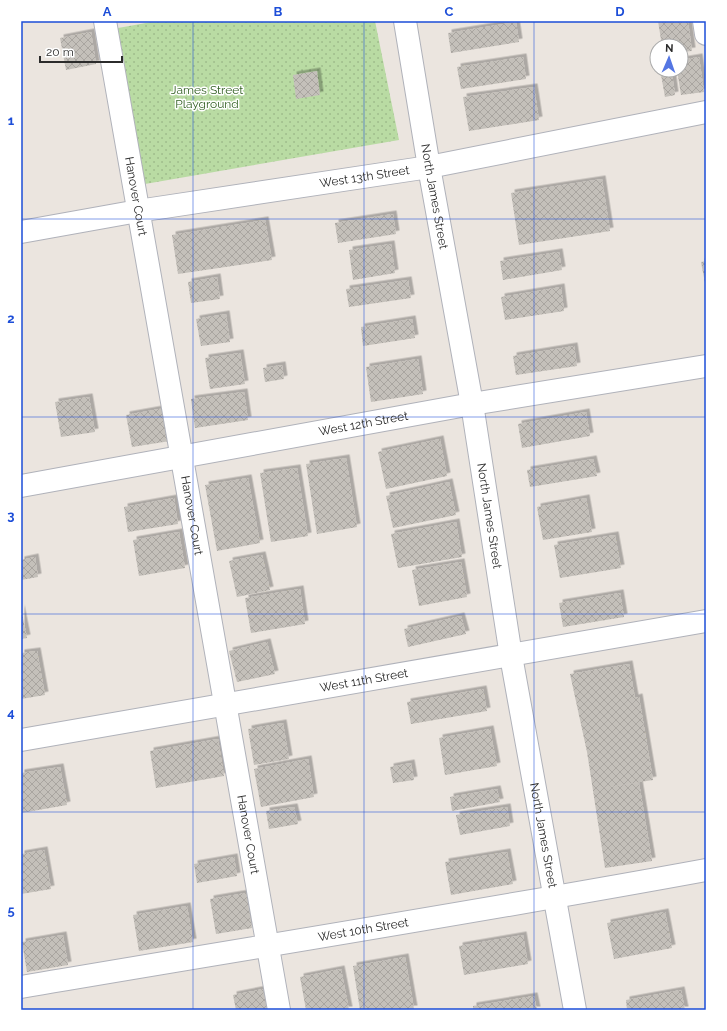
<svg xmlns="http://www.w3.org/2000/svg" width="727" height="1031" font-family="Raleway,sans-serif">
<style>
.park{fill:url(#park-dots)}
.building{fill:url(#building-cross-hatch);filter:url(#shadow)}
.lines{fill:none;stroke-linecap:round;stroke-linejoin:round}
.minor-casing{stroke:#b0b2ba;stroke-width:24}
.minor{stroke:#fff;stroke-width:22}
.grid{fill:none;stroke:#1d4ed8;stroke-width:1;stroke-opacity:0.55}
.labels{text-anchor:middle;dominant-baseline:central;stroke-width:3;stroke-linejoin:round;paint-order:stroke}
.park-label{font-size:12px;fill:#336024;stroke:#fff}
.street-label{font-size:12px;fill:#2b2b2b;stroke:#fff}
.neatline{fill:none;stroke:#1d4ed8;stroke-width:1.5}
.grid-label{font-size:13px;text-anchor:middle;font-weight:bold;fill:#1d4ed8}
</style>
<defs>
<pattern id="park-dots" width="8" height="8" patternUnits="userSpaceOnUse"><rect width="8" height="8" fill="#b9dba3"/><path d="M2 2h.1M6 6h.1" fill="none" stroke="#9fbc8c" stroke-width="1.8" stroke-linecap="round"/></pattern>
<pattern id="building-cross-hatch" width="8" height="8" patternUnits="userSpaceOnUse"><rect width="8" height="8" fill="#c4c0ba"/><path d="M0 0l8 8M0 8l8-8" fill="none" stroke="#a9a5a0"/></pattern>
<filter id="shadow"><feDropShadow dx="3.5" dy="-3.5" stdDeviation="0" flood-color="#0004"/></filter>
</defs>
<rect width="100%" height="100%" fill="#ebe5df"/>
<polygon class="park" points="157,21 375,21 399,140 145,184 118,28"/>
<g class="building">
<polygon points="658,21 688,21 692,51 681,52 681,46 662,46"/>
<polygon points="516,22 519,42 451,53 448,33"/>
<polygon points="91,32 96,64 66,70 60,38"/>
<polygon points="523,57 526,79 461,89 457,67"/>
<polygon points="699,57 704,92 681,95 677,70 681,70 681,60"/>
<polygon points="317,71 320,95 296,99 293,75"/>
<polygon points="672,73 675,95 665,97 661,75"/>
<polygon points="534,87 539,120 469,131 463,97"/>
<polygon points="602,179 610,231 519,245 511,193"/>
<polygon points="393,214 396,234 338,243 335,223"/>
<polygon points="265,220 272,260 178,274 172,235"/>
<polygon points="391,244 395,273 353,280 349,250"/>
<polygon points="559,252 562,270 503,280 500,261"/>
<polygon points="706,261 706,283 705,283 701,262"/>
<polygon points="217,277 220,299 191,303 188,282"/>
<polygon points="408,280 411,298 349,307 346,289"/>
<polygon points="561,287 564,311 505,320 501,297"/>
<polygon points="226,314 230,342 201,346 196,319"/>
<polygon points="412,319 415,338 363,346 361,327"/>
<polygon points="574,346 577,366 516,375 513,356"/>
<polygon points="240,353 245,384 210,389 205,358"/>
<polygon points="418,359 423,394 371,402 366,367"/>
<polygon points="282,365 284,379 265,382 263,368"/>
<polygon points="244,392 248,420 195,428 191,399"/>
<polygon points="89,397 95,432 61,437 55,402"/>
<polygon points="165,408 170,441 132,447 126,415"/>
<polygon points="586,412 590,436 522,448 518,424"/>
<polygon points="440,439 447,476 386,489 378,452"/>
<polygon points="346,458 357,527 317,534 306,464"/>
<polygon points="593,459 597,476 530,487 527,470"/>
<polygon points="297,468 308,536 271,542 260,473"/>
<polygon points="248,478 260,543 217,551 205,485"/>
<polygon points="449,482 456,515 393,528 386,496"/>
<polygon points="174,498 178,524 128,532 124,507"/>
<polygon points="586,498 592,532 543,540 537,507"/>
<polygon points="456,522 462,557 398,568 391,534"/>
<polygon points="179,532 185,568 139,576 133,540"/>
<polygon points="615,535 621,568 560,578 554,545"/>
<polygon points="262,555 270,590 237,597 229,561"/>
<polygon points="35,557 38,577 21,580 21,560"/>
<polygon points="461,562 467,597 419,606 412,570"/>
<polygon points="300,589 305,624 251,633 245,598"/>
<polygon points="620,593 624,617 563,627 559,603"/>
<polygon points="21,608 27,638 21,639"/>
<polygon points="461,616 466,634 408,647 404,629"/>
<polygon points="267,642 275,674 237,682 229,651"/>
<polygon points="37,651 45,695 21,699 21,653"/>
<polygon points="629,664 635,698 639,697 653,780 595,789 639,783 652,861 605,868 587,752 570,674"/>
<polygon points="483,689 487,711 411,724 407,702"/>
<polygon points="283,723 289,759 254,765 248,729"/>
<polygon points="490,729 497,766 445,775 439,738"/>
<polygon points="218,739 224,776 156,788 150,751"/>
<polygon points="308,759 314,797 261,807 254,769"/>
<polygon points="411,763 414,780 393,783 390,767"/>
<polygon points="60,767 67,805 21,813 21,773"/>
<polygon points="497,789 500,802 452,811 450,797"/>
<polygon points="294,807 298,824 269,829 266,811"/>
<polygon points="507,807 510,826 460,835 456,815"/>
<polygon points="44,850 51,889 21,894 21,854"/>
<polygon points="507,852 513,884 451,895 445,862"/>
<polygon points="234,857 237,876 197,883 194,864"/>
<polygon points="246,893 252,928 216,934 210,899"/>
<polygon points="187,906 193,942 139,951 133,915"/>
<polygon points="665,912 672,948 614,959 607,923"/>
<polygon points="63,935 68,965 27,972 22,942"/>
<polygon points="523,935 528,964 464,975 459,946"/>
<polygon points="405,957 414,1009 360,1010 353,966"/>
<polygon points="341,969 349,1010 306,1010 300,977"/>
<polygon points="263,989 267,1010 236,1010 233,995"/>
<polygon points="681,990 685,1010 627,1010 626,1000"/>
<polygon points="534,996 537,1010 473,1010 473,1006"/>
</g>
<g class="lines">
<defs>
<g id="minor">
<path id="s1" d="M105 21 279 1010"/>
<path id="s2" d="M405 21 429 167 472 404 511 656 575 1010"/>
<polyline points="704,21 706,34"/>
<path id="s3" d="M21 232 138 211 429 167 706 112"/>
<path id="s4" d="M21 486 472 404 706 366"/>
<path id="s5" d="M21 740 706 621"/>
<path id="s6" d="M21 987C249 948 478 912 706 870"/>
</g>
</defs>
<use href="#minor" class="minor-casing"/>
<use href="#minor" class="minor"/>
</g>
<path class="grid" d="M193 21V1010M364 21V1010M534 21V1010M21 219H706M21 417H706M21 614H706M21 812H706"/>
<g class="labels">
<g class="park-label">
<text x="207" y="90">James Street<tspan x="207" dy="14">Playground</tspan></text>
</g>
<g class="street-label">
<text stroke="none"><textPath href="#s3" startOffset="348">West 13th Street</textPath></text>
<text stroke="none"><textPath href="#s1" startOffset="178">Hanover Court</textPath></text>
<text stroke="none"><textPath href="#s2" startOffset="178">North James Street</textPath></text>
<text stroke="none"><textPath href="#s4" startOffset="348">West 12th Street</textPath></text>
<text stroke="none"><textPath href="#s1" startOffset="502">Hanover Court</textPath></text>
<text stroke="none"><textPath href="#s2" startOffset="502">North James Street</textPath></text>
<text stroke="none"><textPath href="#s5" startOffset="348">West 11th Street</textPath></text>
<text stroke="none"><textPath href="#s1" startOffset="826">Hanover Court</textPath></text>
<text stroke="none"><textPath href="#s2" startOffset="826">North James Street</textPath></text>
<text stroke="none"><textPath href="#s6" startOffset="347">West 10th Street</textPath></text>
</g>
</g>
<rect width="727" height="1031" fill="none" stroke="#ffffff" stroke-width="44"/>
<g transform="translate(669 58) rotate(2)"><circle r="19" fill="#ffffff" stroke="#aaaaaa"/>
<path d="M0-3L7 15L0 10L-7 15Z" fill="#5476e3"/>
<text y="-6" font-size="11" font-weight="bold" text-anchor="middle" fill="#2b2b2b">N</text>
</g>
<path d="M40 56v6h82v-6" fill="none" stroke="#2b2b2b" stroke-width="2"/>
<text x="46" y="56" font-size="12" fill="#2b2b2b" stroke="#ffffff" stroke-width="3" paint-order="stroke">20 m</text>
<rect x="22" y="22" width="683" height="987" class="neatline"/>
<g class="grid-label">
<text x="107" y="16">A</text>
<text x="278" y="16">B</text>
<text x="449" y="16">C</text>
<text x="620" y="16">D</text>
<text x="11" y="125">1</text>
<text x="11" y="323">2</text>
<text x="11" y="520">3</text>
<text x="11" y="717">4</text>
<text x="11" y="915">5</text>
</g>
</svg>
